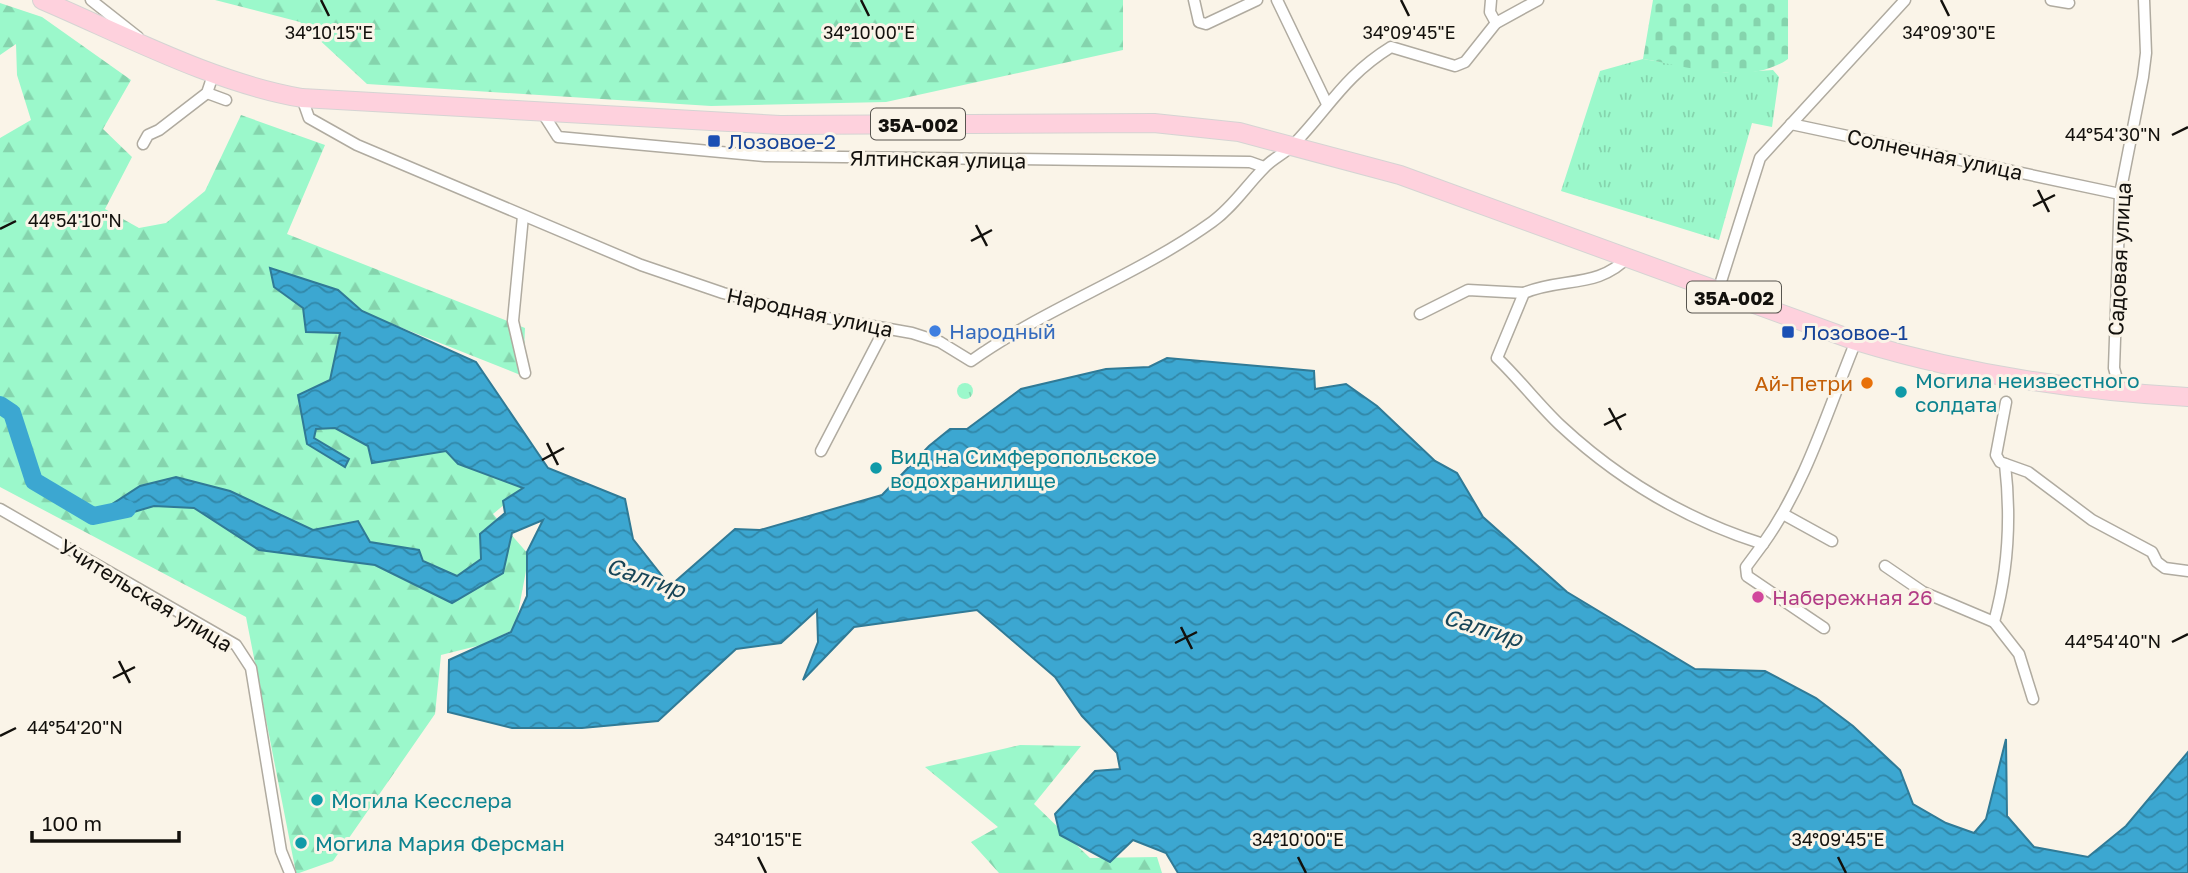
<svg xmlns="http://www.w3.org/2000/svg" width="2188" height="873" font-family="'Golos Text',sans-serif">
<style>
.grass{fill:url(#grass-tufts)}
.forest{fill:url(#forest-firs)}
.cemetery{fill:url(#cemetery-stones)}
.water{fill:url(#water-waves);stroke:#307a96;stroke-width:2}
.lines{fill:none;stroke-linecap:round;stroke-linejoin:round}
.river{stroke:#3ca7d1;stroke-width:18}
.street-casing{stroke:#b0aba0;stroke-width:13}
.primary-casing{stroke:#d5d4d3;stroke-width:20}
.street{stroke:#fff;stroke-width:10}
.primary{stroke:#fed1dd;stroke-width:18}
.ticks{fill:none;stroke:#13110d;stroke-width:2.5}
.transit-dot{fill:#1a4fb4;stroke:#faf4e8;stroke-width:2.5}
.shop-dot{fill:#3f7fe0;stroke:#faf4e8;stroke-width:2.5}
.food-dot{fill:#e8710a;stroke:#faf4e8;stroke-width:2.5}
.culture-dot{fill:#0f9aa8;stroke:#faf4e8;stroke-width:2.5}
.hotel-dot{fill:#d1479c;stroke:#faf4e8;stroke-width:2.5}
.labels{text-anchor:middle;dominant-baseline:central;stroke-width:6;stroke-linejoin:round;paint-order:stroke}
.shield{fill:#faf4e8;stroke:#58554f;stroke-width:2}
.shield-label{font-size:19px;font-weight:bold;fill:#13110d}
.transit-label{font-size:21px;fill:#164399;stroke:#faf4e8;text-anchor:start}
.street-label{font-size:21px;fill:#13110d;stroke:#faf4e8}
.shop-label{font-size:21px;fill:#366cbe;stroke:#faf4e8;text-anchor:start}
.culture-label{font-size:21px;fill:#0d838f;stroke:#faf4e8;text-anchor:start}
.food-label{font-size:21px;fill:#c56008;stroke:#faf4e8;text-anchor:end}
.hotel-label{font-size:21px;fill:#b23c85;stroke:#faf4e8;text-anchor:start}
.water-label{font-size:23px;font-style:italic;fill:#174456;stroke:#faf4e8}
.ticks-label{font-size:18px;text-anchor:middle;fill:#13110d;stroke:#faf4e8;stroke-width:6;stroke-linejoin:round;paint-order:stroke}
</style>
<defs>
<pattern id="grass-tufts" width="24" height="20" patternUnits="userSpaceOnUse" patternTransform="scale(1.75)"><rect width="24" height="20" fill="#9bf8cb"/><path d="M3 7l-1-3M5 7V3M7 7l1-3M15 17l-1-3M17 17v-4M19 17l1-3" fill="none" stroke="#85d4ad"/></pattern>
<pattern id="forest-firs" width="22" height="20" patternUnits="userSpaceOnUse" patternTransform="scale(1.75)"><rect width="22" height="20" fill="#9bf8cb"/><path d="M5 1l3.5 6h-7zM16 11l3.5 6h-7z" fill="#85d4ad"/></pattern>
<pattern id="cemetery-stones" width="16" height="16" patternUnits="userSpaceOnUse" patternTransform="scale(1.75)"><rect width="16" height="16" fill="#9bf8cb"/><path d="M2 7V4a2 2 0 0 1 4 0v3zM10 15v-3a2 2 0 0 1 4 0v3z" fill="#85d4ad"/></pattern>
<pattern id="water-waves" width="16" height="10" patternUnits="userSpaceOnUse" patternTransform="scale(1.75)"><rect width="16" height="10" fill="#3ca7d1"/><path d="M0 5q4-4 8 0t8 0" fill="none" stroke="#3187a8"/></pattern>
</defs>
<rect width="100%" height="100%" fill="#faf4e8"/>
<g class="grass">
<polygon points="1643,59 1728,73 1773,70 1779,77 1772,127 1752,123 1719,240 1561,191 1600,71"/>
<circle cx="965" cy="391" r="8"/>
</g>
<g class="forest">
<polygon points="215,0 1123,0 1123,50 886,102 711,106 367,84 300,22"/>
<polygon points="0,3 42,17 131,80 103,129 132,157 105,209 139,228 166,223 205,191 241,115 325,145 287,234 525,328 523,376 372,316 530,483 493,514 529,555 515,629 481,645 441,655 435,714 333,861 299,873 296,873 246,617 0,487 0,138 31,120 17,75 16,44 0,55"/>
<polygon points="1020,745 1081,746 1034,804 1090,858 1157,857 1162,873 999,873 971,842 998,827 925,767"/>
</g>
<path class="cemetery" d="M1653 0H1788V59C1748 87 1687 66 1643 59Z"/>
<polygon class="water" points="270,268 338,290 362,311 476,362 548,468 625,499 633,539 670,586 735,529 760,530 882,495 929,446 950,429 967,429 1021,389 1106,369 1149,367 1167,358 1314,371 1315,389 1346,384 1377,406 1435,461 1457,473 1483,517 1567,592 1695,669 1765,671 1816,698 1853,726 1900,770 1913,804 1946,823 1974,833 1986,819 2006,739 2007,816 2034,847 2088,857 2126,826 2188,752 2188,873 1178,873 1166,853 1133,840 1110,862 1060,835 1055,814 1095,771 1120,769 1117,753 1082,716 1055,677 977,610 854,627 803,680 818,642 817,610 781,643 736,649 658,721 582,728 512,728 448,712 449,660 511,632 527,596 527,552 543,520 512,533 503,573 452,603 375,565 259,550 194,508 154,506 110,519 103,510 140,486 176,477 230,491 313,530 358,521 370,542 419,550 423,561 457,576 481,559 480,534 505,513 503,501 523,488 458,464 446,451 372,463 368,446 335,428 316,429 314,438 349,459 345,467 307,444 298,395 330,380 340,333 306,332 303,308 274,287"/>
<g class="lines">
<polyline class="river" points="0,405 12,413 34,481 93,516 127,509"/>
<defs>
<g id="street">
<polyline points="91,0 138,37"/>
<polyline points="1194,0 1199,22 1206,24 1257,0"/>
<polyline points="1277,0 1327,104"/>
<polyline points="1491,0 1490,12 1496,23"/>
<polyline points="2051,0 2069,3"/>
<polyline points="207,93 226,100"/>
<path d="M302 98 309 118 357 145 641 265 723 293 799 313 912 333 940 342 971 361C1047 307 1137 276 1212 222 1233 207 1246 186 1264 168 1272 159 1284 154 1293 145 1329 108 1344 76 1391 47L1455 66 1465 62 1496 23 1538 0"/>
<polyline points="542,112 558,137 765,156 1250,162 1264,167"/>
<polyline points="1791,124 2120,194"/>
<polyline points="143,144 148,135 159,130 207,93 214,72"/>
<polyline points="523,216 513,321 525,373"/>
<path d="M1629 256C1599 289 1561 277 1524 293L1497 358C1519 379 1538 404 1560 425 1618 479 1687 520 1763 544L1746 567 1747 576 1824 628"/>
<polyline points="1718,291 1760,158 1905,0"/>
<polyline points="1420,314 1468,290 1524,293"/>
<polyline points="2121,394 2114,368 2120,194 2143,77 2146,53 2144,0"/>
<polyline points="2006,402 1996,455 2000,462 2028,472 2092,520 2152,552 2157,562 2165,568 2188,571"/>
<polyline points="821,451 884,330"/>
<polyline points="0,509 236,645 251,668 281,851 290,873"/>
<polyline points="1783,514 1832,541"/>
<path d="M1763 544C1806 484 1828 409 1856 341"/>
<polyline points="1885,566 1923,592 1994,622 2019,654 2033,699"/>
<path d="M1994 622C2008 572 2011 516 2005 464"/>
</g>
<path id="primary" d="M42 0C124 35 214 83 302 98L780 125 1154 123 1239 132 1400 175 1856 341C1964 374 2076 391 2188 397"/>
</defs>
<use href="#street" class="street-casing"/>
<use href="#primary" class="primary-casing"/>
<use href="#street" class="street"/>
<use href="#primary" class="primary"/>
</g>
<path class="ticks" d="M321 0 329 16M861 0 869 16M1401 0 1409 16M1941 0 1949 16M2172 135 2188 127M2038 190 2049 212M2033 206 2055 195M976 225 987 246M0 229 16 221M971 241 992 230M1609 408 1621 430M1604 425 1626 414M547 443 558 465M542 460 564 448M1181 627 1192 649M2172 642 2188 634M1175 643 1197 632M119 661 130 683M113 678 135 667M0 736 16 728M758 857 766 873M1298 857 1306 873M1838 857 1846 873"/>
<g class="transit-dot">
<rect x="707" y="134" width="14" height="14" rx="3.5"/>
<rect x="1781" y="325" width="14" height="14" rx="3.5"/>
</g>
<circle class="shop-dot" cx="935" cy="331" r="7"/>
<circle class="food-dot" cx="1867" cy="383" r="7"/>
<g class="culture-dot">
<circle cx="1901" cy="392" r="7"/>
<circle cx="876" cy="468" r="7"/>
<circle cx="317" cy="800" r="7"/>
<circle cx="301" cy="843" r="7"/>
</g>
<circle class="hotel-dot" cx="1758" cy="597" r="7"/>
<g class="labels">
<g class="shield">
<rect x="871" y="108.5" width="94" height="31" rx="5"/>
<rect x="1687" y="281.5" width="94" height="31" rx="5"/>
</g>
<g class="shield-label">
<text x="918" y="124">35А-002</text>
<text x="1734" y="297">35А-002</text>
</g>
<g class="transit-label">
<text x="728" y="141">Лозовое-2</text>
<text x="1802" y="332">Лозовое-1</text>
</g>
<g class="street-label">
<text transform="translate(1935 154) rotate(12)">Солнечная улица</text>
<text transform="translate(938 159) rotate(1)">Ялтинская улица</text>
<text transform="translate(2119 259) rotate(-87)">Садовая улица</text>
<text transform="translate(810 312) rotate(12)">Народная улица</text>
<text transform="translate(146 595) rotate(31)">Учительская улица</text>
</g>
<g class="shop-label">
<text x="949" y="331">Народный</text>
</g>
<g class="culture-label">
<text x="1915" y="380">Могила неизвестного<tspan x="1915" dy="24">солдата</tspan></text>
<text x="890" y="456">Вид на Симферопольское<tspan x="890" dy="24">водохранилище</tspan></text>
<text x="331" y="800">Могила Кесслера</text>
<text x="315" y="843">Могила Мария Ферсман</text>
</g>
<g class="food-label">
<text x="1853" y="383">Ай-Петри</text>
</g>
<g class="hotel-label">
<text x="1772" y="597">Набережная 26</text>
</g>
<g class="water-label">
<text transform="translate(646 577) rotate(19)">Салгир</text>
<text transform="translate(1483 627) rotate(17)">Салгир</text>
</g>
</g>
<g class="ticks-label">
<text x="329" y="39">34°10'15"E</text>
<text x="869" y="39">34°10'00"E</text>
<text x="1409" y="39">34°09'45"E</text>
<text x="1949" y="39">34°09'30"E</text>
<text x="2113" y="141">44°54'30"N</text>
<text x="75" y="227">44°54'10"N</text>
<text x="2113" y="648">44°54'40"N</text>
<text x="75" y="734">44°54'20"N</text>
<text x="758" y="846">34°10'15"E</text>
<text x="1298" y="846">34°10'00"E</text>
<text x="1838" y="846">34°09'45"E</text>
</g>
<path d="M32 831v10h147v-10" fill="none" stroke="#13110d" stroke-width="3.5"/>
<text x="42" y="831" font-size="21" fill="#13110d" stroke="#faf4e8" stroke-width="5" paint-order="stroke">100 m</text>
</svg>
